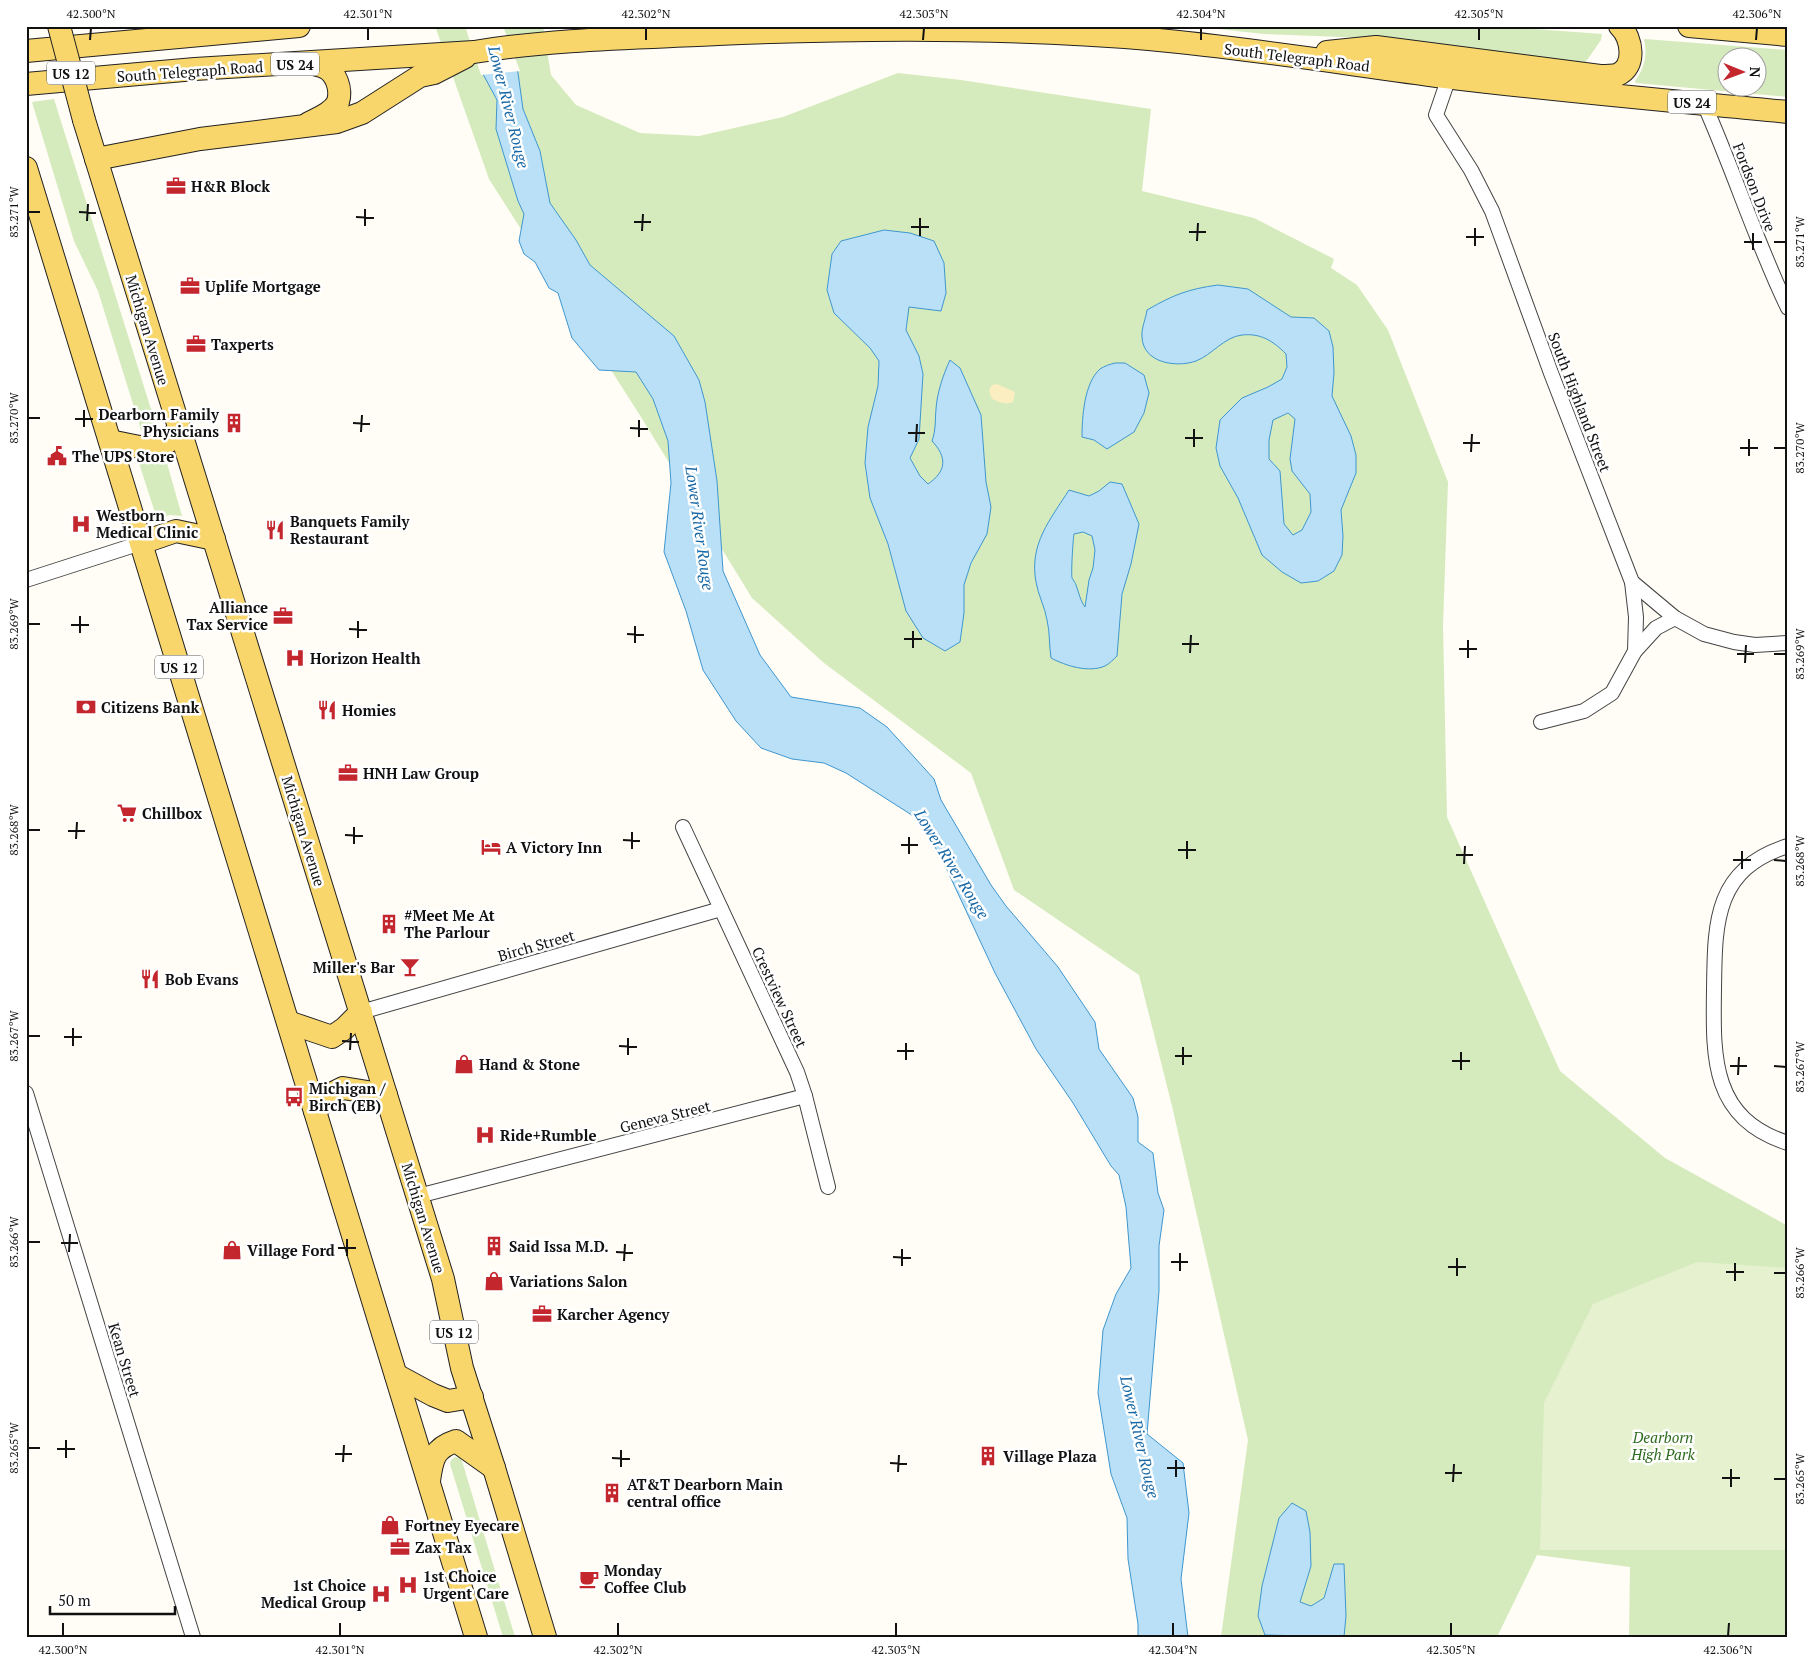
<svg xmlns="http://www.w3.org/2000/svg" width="1814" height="1663" font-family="'PT Serif',serif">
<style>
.green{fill:#d5ebbd;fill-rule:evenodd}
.sand{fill:#fbeec1}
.pitch{fill:#e6f2cf}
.water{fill:#b9e0f7;stroke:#3f96cf;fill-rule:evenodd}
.pier{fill:#fffdf5}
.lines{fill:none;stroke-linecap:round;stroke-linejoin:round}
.street-casing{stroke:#444;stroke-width:16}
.primary-casing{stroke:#222;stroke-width:24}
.street{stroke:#fff;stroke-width:14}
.primary{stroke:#f9d66b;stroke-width:22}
.primary-bridge-casing{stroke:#222;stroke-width:24;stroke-linecap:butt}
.primary-bridge{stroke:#f9d66b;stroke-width:22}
.ticks{fill:none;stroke:#111;stroke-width:2}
.labels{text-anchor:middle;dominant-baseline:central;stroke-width:5;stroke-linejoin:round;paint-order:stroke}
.shield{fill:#fff;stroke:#585858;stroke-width:1}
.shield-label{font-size:14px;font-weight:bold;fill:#111}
.street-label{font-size:15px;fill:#111;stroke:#fff}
.poi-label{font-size:15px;font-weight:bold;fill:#111;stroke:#fff;text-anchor:start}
.park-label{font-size:15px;font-style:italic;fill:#2f6b1f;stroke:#fff}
.water-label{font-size:16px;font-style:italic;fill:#1768a6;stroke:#fff}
.neatline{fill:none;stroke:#111;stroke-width:2}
.ticks-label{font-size:12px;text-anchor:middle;fill:#111}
</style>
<rect width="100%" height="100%" fill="#fffdf5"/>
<g class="green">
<polygon points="435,26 543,26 551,75 576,105 640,133 699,136 783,117 898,73 961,80 1151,109 1142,191 1254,218 1334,259 1331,268 1357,285 1388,330 1448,482 1443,625 1447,817 1560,1071 1665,1158 1788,1226 1788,1637 1629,1637 1630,1567 1537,1555 1497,1637 1221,1637 1248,1440 1172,1106 1139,975 1014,890 971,773 824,663 752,598 641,417 489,179"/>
<polygon points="1191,26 1493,26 1602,34 1601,40 1585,63 1367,38 1264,34"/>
<path d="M1645 39 1788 50V97L1636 83 1635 81C1644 70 1648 54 1644 40ZM1726 58H1756V88H1726Z"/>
<polygon points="54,99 155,422 153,430 146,433 141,430 98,291 74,241 32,102"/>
<polygon points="165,456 182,516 170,515 157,519 139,463 142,461 148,461"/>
<polygon points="455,1457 460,1458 462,1461 515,1637 503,1637 450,1464 451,1460"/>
</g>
<path class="sand" d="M997 384 1015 392 1013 402C1005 405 999 402 992 399L989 390 992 385Z"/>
<polygon class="pitch" points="1697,1262 1788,1268 1788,1550 1540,1550 1544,1403 1593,1304"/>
<g class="water">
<polygon points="468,26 501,26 518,73 523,109 540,151 550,203 576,240 590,265 674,336 699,380 705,402 717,481 723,571 760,655 791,697 860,708 887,727 934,779 941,800 991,885 1006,906 1058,967 1095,1022 1099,1049 1133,1098 1138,1117 1138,1142 1153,1153 1158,1193 1164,1210 1159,1246 1159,1291 1147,1434 1183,1463 1189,1513 1181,1579 1188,1637 1138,1637 1138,1624 1128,1559 1127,1518 1111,1474 1098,1393 1103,1330 1116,1294 1131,1268 1126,1207 1119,1175 1111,1166 1073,1103 1036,1049 995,973 941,857 918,819 846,773 824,763 792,759 761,748 736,721 703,670 686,611 664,552 671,483 668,441 653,399 636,372 599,370 572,338 558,293 549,288 535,262 524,254 519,241 524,214 518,201 496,129 497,100 484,76"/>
<path d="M884 230 910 233 934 241 944 263 946 293 941 311 909 307 906 330 919 356 923 374 919 439 910 458 920 476 928 484C947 471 947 457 932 441 936 430 935 420 936 409 937 393 943 375 950 360L960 368 981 415 986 482 991 507 987 534 971 563 964 585V613L960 642 945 651 923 638 906 611 888 544 870 498 865 463 868 427 878 386 879 361 870 348 834 313 827 290 832 254 841 241Z"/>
<path d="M1218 285 1248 289 1291 317 1314 318 1329 331 1333 347 1334 373 1332 396 1351 436 1356 455V473L1341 510 1343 536 1342 555 1334 571 1318 581 1301 583 1282 572 1262 555 1238 498 1220 466 1216 448 1220 420 1242 398 1268 387 1282 379 1287 367 1286 354C1273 341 1261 333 1242 335 1224 337 1212 355 1196 361 1176 368 1143 363 1142 337 1141 329 1146 318 1147 310 1173 295 1188 289 1218 285ZM1288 413 1295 419 1290 459 1292 471 1310 494 1311 512 1302 530 1293 535 1284 524 1280 471 1269 459V440L1273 420Z"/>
<path d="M1115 363H1125L1144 375 1149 393 1144 413 1134 432 1107 449 1094 440 1082 437C1082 418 1084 383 1100 369 1104 366 1111 364 1115 363Z"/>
<path d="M1110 482 1122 484 1139 524 1131 564 1122 594 1117 656C1114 659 1109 664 1105 666 1089 673 1066 666 1051 658 1049 646 1050 632 1047 620 1045 607 1038 595 1036 582 1029 544 1050 520 1069 490L1089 496 1099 491ZM1083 532 1092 536 1095 550 1093 568 1089 580 1085 607C1080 600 1079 593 1076 585 1076 584 1072 578 1072 578 1071 571 1073 540 1074 534Z"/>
<polygon points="1292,1503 1306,1511 1310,1532 1311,1566 1300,1602 1311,1606 1324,1598 1334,1564 1344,1564 1346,1616 1344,1637 1265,1635 1258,1616 1262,1586 1279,1518"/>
</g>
<polygon class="pier" points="465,26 503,26 520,71 481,75"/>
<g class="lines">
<defs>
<g id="street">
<polyline points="1449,77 1436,115 1471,170 1492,211 1551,373 1632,582 1675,618 1704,634 1734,642 1755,645 1788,643"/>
<path d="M1704 104C1734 171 1756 242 1788 308"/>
<polyline points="26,580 141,543"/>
<polyline points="1632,582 1636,617 1635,651"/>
<polyline points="1541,722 1584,711 1612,693 1635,651 1656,628 1675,618"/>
<polyline points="683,827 797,1072 805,1096 828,1187"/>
<path d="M1788 846C1713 869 1715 925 1714 990 1713 1057 1711 1119 1788 1143"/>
<polyline points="361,1012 721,909"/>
<polyline points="26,1093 193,1637"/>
<polyline points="418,1196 805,1096"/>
</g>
<g id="primary">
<polyline points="1689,26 1788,35"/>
<polyline points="26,51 299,26"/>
<path d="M1327 52 1376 47 1600 76C1605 76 1612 76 1617 75 1637 67 1632 38 1620 26"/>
<path d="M309 63C313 64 319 65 324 67 336 72 342 89 338 102 333 113 319 118 309 123"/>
<path d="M26 84 195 69 474 52C554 39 637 38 718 34 862 28 1006 27 1149 39 1248 48 1346 64 1445 77 1559 91 1674 101 1788 112"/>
<polyline points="84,120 443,1279 462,1368 494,1468 545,1637"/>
<polyline points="96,159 200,139 337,122 362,113 420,76 434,73 465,57"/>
<polyline points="26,168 476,1637"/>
<path d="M110 441C128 444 153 454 169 441 173 437 176 432 179 428"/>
<polyline points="141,543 176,531 214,539"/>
<polyline points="288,1022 332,1037 345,1028 361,1012"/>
<polyline points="315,1111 331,1094 343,1088 386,1095"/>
<polyline points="396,1375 433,1395 448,1401 472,1397"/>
<path d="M429 1481C432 1459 434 1448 456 1441L494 1468"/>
</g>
</defs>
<use href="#street" class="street-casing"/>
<use href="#primary" class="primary-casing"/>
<use href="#street" class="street"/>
<use href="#primary" class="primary"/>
<defs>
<polyline id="primary-bridge" points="59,26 84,120"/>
</defs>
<use href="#primary-bridge" class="primary-bridge-casing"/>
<use href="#primary-bridge" class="primary-bridge"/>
</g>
<path class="ticks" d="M90 40 91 28M368 40V28M646 40V28M923 40 924 28M1201 40V28M1479 40V28M1756 40 1757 28M28 212H40M79 212 96 213M356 217 374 218M87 221 88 204M634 222H651M365 226V209M911 227H929M642 231 643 214M1189 232H1206M920 236V218M1466 237H1484M1197 241 1198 223M1744 242H1762M1774 242H1786M1475 246V228M1753 250V233M28 418H40M75 419H93M353 423 370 424M84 427V410M630 428 648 429M361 432 362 415M908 433H925M639 437V420M1185 438H1203M916 442 917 424M1463 443H1480M1194 447V429M1740 448H1758M1774 448H1786M1471 452 1472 434M1749 456V439M28 624H40M71 625H89M349 629 367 630M80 633V616M627 634 644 635M358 638V621M904 639H922M635 643V626M1182 644H1199M913 648V631M1459 649H1477M1190 653 1191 635M1737 654H1754M1774 654H1786M1468 658V640M1745 663 1746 645M28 830H40M68 831H85M345 835 363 836M76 839 77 822M623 840 640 841M354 844V827M901 845H918M632 849V832M1178 850H1196M909 854V837M1456 855H1473M1187 859V841M1733 860H1751M1774 860 1786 861M1464 864 1465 846M1742 869V851M28 1036H40M64 1037H82M342 1041 359 1042M73 1046V1028M619 1046 637 1047M350 1050 351 1033M897 1051H914M628 1055V1038M1175 1056H1192M906 1060V1043M1452 1061H1470M1183 1065V1047M1730 1066H1747M1774 1066 1786 1067M1461 1070V1052M1738 1075 1739 1057M28 1242H40M61 1243H78M338 1248H356M69 1252 70 1234M616 1252 633 1253M347 1256V1239M893 1257 911 1258M624 1261 625 1244M1171 1262H1188M902 1266V1249M1448 1267H1466M1180 1271V1253M1726 1272H1744M1774 1273H1786M1457 1276V1258M1735 1281V1263M28 1448H40M57 1449H75M335 1454H352M66 1458V1440M612 1458 630 1459M343 1462 344 1445M890 1463 907 1464M621 1467V1450M1167 1468H1185M898 1472 899 1455M1445 1473H1462M1176 1477V1460M1722 1478H1740M1774 1479H1786M1453 1482 1454 1464M1731 1487V1469M63 1636V1623M340 1636V1623M618 1636V1623M896 1636V1623M1173 1636V1623M1451 1636V1623M1728 1636 1729 1623"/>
<defs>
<symbol id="office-bare" viewBox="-9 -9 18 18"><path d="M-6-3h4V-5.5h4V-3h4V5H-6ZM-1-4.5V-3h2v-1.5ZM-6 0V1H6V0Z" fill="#c4262e" stroke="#fff" stroke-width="2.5" paint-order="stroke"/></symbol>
<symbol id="building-bare" viewBox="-9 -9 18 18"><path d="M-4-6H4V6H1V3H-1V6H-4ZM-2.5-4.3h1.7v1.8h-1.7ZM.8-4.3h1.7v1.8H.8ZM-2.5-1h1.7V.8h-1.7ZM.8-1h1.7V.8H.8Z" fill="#c4262e" stroke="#fff" stroke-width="2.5" paint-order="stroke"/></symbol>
<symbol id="civic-bare" viewBox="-9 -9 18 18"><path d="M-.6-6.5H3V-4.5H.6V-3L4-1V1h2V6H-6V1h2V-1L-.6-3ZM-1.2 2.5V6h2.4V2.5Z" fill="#c4262e" stroke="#fff" stroke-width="2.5" paint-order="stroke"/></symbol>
<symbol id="hospital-bare" viewBox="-9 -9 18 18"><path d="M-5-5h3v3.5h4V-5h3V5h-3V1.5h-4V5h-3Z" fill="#c4262e" stroke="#fff" stroke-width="2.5" paint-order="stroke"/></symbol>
<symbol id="restaurant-bare" viewBox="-9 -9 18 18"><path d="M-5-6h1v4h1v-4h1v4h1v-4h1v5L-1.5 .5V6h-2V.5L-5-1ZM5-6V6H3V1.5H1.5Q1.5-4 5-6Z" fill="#c4262e" stroke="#fff" stroke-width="2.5" paint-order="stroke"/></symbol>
<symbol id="bank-bare" viewBox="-9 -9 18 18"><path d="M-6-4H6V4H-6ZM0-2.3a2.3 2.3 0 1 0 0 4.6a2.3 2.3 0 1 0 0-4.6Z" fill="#c4262e" stroke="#fff" stroke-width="2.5" paint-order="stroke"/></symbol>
<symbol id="supermarket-bare" viewBox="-9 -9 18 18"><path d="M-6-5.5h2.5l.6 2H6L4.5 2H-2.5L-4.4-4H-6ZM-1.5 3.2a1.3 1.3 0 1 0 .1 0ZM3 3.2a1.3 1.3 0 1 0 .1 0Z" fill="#c4262e" stroke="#fff" stroke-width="2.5" paint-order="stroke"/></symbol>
<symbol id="hotel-bare" viewBox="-9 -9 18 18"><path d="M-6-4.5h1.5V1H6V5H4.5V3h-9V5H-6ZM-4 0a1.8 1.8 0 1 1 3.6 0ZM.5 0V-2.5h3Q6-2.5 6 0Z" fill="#c4262e" stroke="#fff" stroke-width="2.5" paint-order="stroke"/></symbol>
<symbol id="bar-bare" viewBox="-9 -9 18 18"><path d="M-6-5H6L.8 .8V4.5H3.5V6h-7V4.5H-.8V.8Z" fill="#c4262e" stroke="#fff" stroke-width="2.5" paint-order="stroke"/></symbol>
<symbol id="shop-bare" viewBox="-9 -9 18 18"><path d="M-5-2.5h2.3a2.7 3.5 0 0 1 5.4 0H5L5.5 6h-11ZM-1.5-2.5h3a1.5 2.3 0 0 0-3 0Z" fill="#c4262e" stroke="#fff" stroke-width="2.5" paint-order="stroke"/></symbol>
<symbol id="bus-bare" viewBox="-9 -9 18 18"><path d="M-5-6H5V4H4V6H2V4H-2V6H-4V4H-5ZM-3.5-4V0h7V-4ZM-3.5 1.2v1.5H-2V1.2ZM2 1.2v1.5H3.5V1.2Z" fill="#c4262e" stroke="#fff" stroke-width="2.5" paint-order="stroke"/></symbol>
<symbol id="cafe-bare" viewBox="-9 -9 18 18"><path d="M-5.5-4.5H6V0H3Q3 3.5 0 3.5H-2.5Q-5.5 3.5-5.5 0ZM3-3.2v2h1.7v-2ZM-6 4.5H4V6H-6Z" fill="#c4262e" stroke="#fff" stroke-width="2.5" paint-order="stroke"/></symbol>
</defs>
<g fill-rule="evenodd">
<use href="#office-bare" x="162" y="172" width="28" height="28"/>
<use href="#office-bare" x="176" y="272" width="28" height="28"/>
<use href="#office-bare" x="182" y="330" width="28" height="28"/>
<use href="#building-bare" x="220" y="409" width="28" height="28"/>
<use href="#civic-bare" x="43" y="442" width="28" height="28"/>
<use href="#hospital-bare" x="67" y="510" width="28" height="28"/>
<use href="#restaurant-bare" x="261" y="516" width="28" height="28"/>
<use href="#office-bare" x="269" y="602" width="28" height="28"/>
<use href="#hospital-bare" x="281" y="644" width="28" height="28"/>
<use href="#bank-bare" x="72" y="693" width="28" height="28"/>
<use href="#restaurant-bare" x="313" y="696" width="28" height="28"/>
<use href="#office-bare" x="334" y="759" width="28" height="28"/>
<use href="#supermarket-bare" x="113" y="799" width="28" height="28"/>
<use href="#hotel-bare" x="477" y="833" width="28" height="28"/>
<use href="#building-bare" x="375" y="910" width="28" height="28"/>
<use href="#bar-bare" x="396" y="953" width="28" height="28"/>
<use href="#restaurant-bare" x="136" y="965" width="28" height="28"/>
<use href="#shop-bare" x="450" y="1050" width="28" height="28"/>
<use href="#bus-bare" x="280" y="1083" width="28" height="28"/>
<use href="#hospital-bare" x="471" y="1121" width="28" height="28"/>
<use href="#building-bare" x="480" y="1232" width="28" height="28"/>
<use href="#shop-bare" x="218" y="1236" width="28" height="28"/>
<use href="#shop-bare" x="480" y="1267" width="28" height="28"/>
<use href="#office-bare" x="528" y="1300" width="28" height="28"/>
<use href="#building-bare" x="974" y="1442" width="28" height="28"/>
<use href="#building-bare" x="598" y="1479" width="28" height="28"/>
<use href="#shop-bare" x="376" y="1511" width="28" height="28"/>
<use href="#office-bare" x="386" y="1533" width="28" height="28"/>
<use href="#cafe-bare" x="575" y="1565" width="28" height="28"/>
<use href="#hospital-bare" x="394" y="1571" width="28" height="28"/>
<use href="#hospital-bare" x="367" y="1580" width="28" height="28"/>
</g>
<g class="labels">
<g class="shield">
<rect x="271" y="52.5" width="48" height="23" rx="4"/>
<rect x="47" y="61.5" width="48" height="23" rx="4"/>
<rect x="1668" y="90.5" width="48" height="23" rx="4"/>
<rect x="155" y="655.5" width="48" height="23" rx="4"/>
<rect x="430" y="1320.5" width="48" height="23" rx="4"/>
</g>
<g class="shield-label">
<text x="295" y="64">US 24</text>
<text x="71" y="73">US 12</text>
<text x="1692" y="102">US 24</text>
<text x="179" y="667">US 12</text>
<text x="454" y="1332">US 12</text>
</g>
<g class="street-label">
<text transform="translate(1297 57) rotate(7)">South Telegraph Road</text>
<text transform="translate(190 71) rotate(-4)">South Telegraph Road</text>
<text transform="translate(1755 187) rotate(69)">Fordson Drive</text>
<text transform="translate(148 330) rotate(73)">Michigan Avenue</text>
<text transform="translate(1580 402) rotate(69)">South Highland Street</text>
<text transform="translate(304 831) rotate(73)">Michigan Avenue</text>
<text transform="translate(536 945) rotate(-16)">Birch Street</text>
<text transform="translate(780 997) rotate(65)">Crestview Street</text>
<text transform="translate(665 1116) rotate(-14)">Geneva Street</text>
<text transform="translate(424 1218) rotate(73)">Michigan Avenue</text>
<text transform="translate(125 1360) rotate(73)">Kean Street</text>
</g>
<g class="poi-label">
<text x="191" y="186">H&amp;R Block</text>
<text x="205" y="286">Uplife Mortgage</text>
<text x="211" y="344">Taxperts</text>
<text x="219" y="414" text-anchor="end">Dearborn Family<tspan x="219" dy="17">Physicians</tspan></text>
<text x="72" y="456">The UPS Store</text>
<text x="96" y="515">Westborn<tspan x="96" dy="17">Medical Clinic</tspan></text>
<text x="290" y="521">Banquets Family<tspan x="290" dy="17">Restaurant</tspan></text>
<text x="268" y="607" text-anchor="end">Alliance<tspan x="268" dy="17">Tax Service</tspan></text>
<text x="310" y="658">Horizon Health</text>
<text x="101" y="707">Citizens Bank</text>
<text x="342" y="710">Homies</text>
<text x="363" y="773">HNH Law Group</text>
<text x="142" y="813">Chillbox</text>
<text x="506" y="847">A Victory Inn</text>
<text x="404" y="915">#Meet Me At<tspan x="404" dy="17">The Parlour</tspan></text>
<text x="395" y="967" text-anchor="end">Miller's Bar</text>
<text x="165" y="979">Bob Evans</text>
<text x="479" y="1064">Hand &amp; Stone</text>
<text x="309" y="1088">Michigan /<tspan x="309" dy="17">Birch (EB)</tspan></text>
<text x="500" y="1135">Ride+Rumble</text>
<text x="509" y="1246">Said Issa M.D.</text>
<text x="247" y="1250">Village Ford</text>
<text x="509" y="1281">Variations Salon</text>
<text x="557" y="1314">Karcher Agency</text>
<text x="1003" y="1456">Village Plaza</text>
<text x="627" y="1484">AT&amp;T Dearborn Main<tspan x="627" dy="17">central office</tspan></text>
<text x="405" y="1525">Fortney Eyecare</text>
<text x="415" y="1547">Zax Tax</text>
<text x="604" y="1570">Monday<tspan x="604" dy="17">Coffee Club</tspan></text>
<text x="423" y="1576">1st Choice<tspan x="423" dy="17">Urgent Care</tspan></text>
<text x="366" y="1585" text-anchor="end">1st Choice<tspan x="366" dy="17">Medical Group</tspan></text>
</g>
<g class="park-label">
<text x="1663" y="1437">Dearborn<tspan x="1663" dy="17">High Park</tspan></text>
</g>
<g class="water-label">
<text transform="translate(509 107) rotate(76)">Lower River Rouge</text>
<text transform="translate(700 528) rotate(82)">Lower River Rouge</text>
<text transform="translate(952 864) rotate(58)">Lower River Rouge</text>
<text transform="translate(1140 1437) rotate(77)">Lower River Rouge</text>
</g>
</g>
<rect width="1814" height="1663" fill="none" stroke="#ffffff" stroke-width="55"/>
<g transform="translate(1742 72) rotate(91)"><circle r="24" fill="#ffffff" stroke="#a0a0a0"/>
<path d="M0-4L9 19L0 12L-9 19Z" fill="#c4262e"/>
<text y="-8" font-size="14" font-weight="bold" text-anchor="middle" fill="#111111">N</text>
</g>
<path d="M50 1606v8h125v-8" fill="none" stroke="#111111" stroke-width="2.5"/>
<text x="58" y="1606" font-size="15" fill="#111111" stroke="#ffffff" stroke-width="4" paint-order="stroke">50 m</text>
<rect x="28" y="28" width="1758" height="1608" class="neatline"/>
<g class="ticks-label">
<text x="91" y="18">42.300°N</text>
<text x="368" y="18">42.301°N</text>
<text x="646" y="18">42.302°N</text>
<text x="924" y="18">42.303°N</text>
<text x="1201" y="18">42.304°N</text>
<text x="1479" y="18">42.305°N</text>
<text x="1757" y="18">42.306°N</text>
<text transform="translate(14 212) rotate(-90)" y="4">83.271°W</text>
<text transform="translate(1800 242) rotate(-90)" y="4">83.271°W</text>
<text transform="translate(14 418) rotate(-90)" y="4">83.270°W</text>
<text transform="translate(1800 448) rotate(-90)" y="4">83.270°W</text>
<text transform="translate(14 624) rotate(-90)" y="4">83.269°W</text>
<text transform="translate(1800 654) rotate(-90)" y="4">83.269°W</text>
<text transform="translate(14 830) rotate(-90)" y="4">83.268°W</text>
<text transform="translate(1800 861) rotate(-90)" y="4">83.268°W</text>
<text transform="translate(14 1036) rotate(-90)" y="4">83.267°W</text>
<text transform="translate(1800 1067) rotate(-90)" y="4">83.267°W</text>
<text transform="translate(14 1242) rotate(-90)" y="4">83.266°W</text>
<text transform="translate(1800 1273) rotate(-90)" y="4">83.266°W</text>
<text transform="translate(14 1448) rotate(-90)" y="4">83.265°W</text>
<text transform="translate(1800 1479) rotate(-90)" y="4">83.265°W</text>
<text x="63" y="1654">42.300°N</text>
<text x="340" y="1654">42.301°N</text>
<text x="618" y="1654">42.302°N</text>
<text x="896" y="1654">42.303°N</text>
<text x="1173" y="1654">42.304°N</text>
<text x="1451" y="1654">42.305°N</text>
<text x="1728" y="1654">42.306°N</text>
</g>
</svg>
